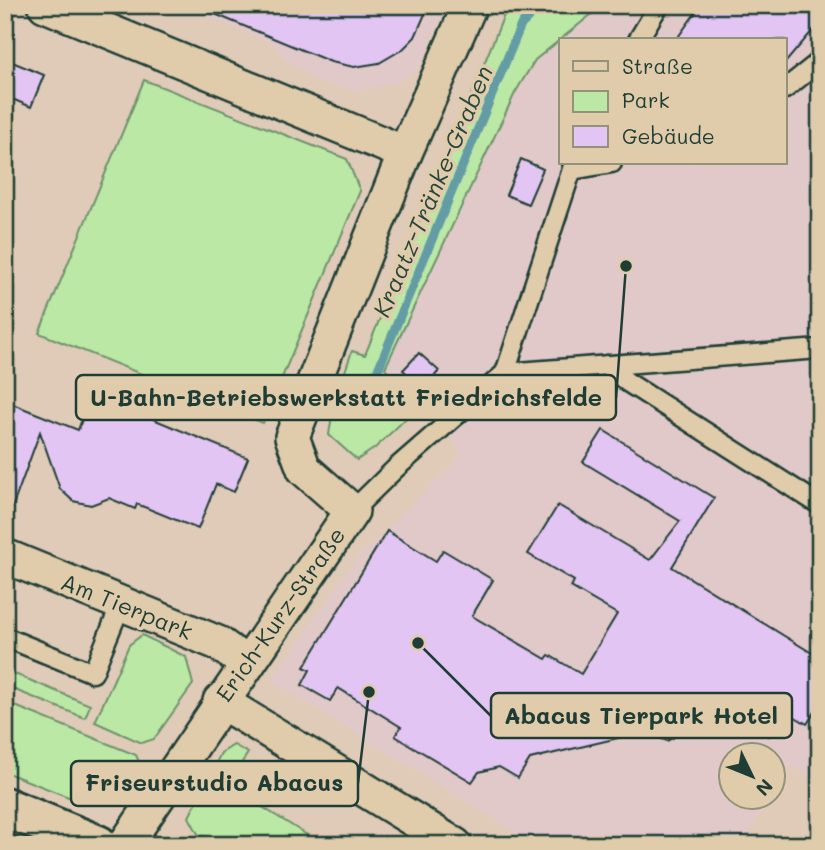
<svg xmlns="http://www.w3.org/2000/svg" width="825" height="850" font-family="Mali,sans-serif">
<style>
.built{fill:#e1c9ca;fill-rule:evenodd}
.green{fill:#bbe8a5;stroke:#6d926c;stroke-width:2}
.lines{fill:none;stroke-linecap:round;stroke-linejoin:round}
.stream{stroke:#639ca5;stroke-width:9}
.building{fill:#e2c5f3;stroke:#1f3d34;stroke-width:2}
.lane-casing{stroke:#1f3d34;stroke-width:23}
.street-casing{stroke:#1f3d34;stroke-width:38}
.secondary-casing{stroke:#1f3d34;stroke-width:44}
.lane{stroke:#e0ccab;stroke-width:18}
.street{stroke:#e0ccab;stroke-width:33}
.secondary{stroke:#e0ccab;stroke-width:38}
.tram{stroke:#1f3d34;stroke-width:2}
.labels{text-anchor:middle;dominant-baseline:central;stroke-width:7;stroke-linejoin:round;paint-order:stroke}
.street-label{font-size:23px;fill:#1f3d34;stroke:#e0ccab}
.water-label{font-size:24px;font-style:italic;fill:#25453d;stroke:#e0ccab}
.leader{fill:none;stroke:#1f3d34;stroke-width:2.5}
.callout-dot{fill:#1f3d34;stroke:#e0ccab;stroke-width:2.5}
.callout{fill:#e0ccab;stroke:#1f3d34;stroke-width:2.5}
.callout-label{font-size:24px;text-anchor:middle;font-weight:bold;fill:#1f3d34}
</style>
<rect width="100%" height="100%" fill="#e0cbb9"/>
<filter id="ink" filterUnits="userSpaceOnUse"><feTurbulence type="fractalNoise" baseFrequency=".0143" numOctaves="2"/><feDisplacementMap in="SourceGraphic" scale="14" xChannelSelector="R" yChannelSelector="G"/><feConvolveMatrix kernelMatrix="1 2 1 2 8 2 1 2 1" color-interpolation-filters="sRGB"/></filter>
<g filter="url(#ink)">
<g class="built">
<polygon points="176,5 446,5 422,64 416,70 398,82 357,90 321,83 288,61 274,44"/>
<path d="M603 5H820V783L790 765 773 794 772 756H730V798H770L741 845H537L272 681 356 560 461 457 458 447 432 415 416 409 385 368 488 149 535 60ZM561 40H785V163H561Z"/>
</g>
<g class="green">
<polygon points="508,5 603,5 535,60 515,93 385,368 416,409 375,448 357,460 329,435 333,407 352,351 365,355"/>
<polygon points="144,80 347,159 360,191 263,423 39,333"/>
<polygon points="142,635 186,657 193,684 154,739 142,743 95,722 129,645"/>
<polygon points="5,670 90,705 85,718 5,686"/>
<polygon points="5,702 136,755 139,762 122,785 92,796 71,798 5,772"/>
<polygon points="234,745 248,753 227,785 323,845 222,845 198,834 189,817 221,753"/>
<polygon points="5,821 66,845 5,845"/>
</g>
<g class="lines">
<polyline class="stream" points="367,396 521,25 541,5"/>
</g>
<g class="building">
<polygon points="193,5 429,5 415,37 403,49 379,63 354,67 331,62"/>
<polygon points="701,5 820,5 820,22 785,63 785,40 676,40"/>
<polygon points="5,59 44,75 31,107 5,96"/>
<polygon points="521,159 543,169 528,204 506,195"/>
<polygon points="419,353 439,371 423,389 403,370"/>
<polygon points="95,385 157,410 153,419 248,458 234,492 216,484 198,529 137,504 135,509 109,498 91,505 73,501 60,489 40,432 8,519 5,518 5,401 78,430"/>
<polygon points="603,430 714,498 672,567 820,658 820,704 807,724 785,711 769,736 727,712 691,720 678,735 667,741 643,732 530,759 518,778 499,767 479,772 472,782 395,736 401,727 338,688 330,701 302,685 310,670 304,667 387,531 436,561 443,550 493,580 472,616 546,659 549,655 581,674 617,614 571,587 574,581 528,554 558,505 650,560 680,521 583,462"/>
</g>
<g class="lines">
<defs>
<g id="lane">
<polyline points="638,40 659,5"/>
<polyline points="785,89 820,61"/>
<polyline points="572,170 612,163"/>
<polyline points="607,365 627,382 820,505"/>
<polyline points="505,373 574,163"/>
<polyline points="352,511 396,468 505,373 820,349"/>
<polyline points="5,637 93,673 121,604"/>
</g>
<g id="street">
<polyline points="45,5 405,153"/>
<polyline points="5,556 218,643 246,663"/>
<polyline points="220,701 455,845"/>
<polyline points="125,845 352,511 304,469 292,437 405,153 470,5"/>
</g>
<polyline id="secondary" points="5,807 98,845"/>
</defs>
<use href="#lane" class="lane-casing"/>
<use href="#street" class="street-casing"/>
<use href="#secondary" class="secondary-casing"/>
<use href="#lane" class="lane"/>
<use href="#street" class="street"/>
<use href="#secondary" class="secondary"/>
<polyline class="tram" points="5,833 35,845"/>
</g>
</g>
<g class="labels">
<g class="street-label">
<text transform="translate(127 606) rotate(22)">Am Tierpark</text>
<text transform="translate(280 614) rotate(-55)">Erich-Kurz-Straße</text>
</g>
<g class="water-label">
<text transform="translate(432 191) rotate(-67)">Kraatz-Tränke-Graben</text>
</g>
</g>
<path class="leader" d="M626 266L616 398M418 643L491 716M369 692L358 783"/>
<g class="callout-dot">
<circle cx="626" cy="266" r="7"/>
<circle cx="418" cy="643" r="7"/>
<circle cx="369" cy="692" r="7"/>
</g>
<g class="callout">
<rect x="76" y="375" width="540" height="45" rx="7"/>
<rect x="491" y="693" width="301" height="45" rx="7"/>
<rect x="71" y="761" width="287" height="45" rx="7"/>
</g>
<g class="callout-label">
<text x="346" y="406">U-Bahn-Betriebswerkstatt Friedrichsfelde</text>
<text x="641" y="724">Abacus Tierpark Hotel</text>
<text x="214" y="791">Friseurstudio Abacus</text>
</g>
<rect width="825" height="850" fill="none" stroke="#e0ccab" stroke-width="28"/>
<rect x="14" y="14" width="797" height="822" fill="none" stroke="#1f3d34" stroke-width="2.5" filter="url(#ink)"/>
<rect x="559" y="38" width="228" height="126" fill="#e0ccab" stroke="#93937b" stroke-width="2"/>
<rect x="573" y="61" width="35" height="10" fill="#e0ccab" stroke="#93937b" stroke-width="2"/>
<text x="622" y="74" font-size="21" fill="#1f3d34">Straße</text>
<rect x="573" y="91" width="35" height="21" fill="#bbe8a5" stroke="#93937b" stroke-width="2"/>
<text x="622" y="108" font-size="21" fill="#1f3d34">Park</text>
<rect x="573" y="126" width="35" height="21" fill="#e2c5f3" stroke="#93937b" stroke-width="2"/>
<text x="622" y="144" font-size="21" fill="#1f3d34">Gebäude</text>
<g transform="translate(752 776) rotate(133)"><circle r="33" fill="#e0ccab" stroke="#93937b" stroke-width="2"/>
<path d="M0-5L12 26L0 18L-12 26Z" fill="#1f3d34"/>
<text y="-10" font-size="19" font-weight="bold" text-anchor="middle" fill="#1f3d34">N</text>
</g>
</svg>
